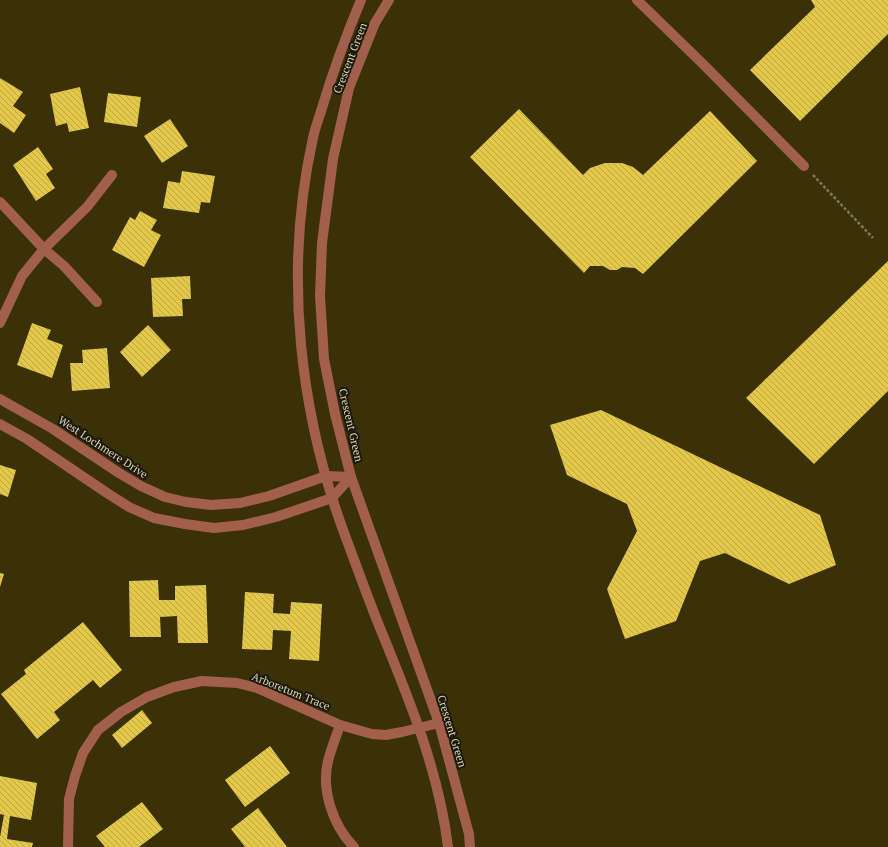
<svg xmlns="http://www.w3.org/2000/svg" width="888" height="847" font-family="'PT Serif',serif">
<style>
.building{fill:url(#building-back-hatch)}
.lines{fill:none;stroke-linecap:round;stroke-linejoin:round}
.path{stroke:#807959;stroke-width:2.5;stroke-dasharray:3 2;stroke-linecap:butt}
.minor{stroke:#a25f4c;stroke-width:10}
.labels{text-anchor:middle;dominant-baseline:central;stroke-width:4;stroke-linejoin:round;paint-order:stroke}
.street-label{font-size:11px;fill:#dad5c0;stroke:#1d1909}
</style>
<defs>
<pattern id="building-back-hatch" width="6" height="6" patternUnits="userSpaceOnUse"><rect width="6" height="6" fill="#e4c84a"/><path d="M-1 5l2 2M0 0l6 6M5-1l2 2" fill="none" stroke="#bba646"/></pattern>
</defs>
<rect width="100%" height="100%" fill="#3a3109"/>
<g class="building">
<polygon points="811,0 888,0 888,34 800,121 750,70 815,7"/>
<polygon points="0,78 23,92 13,106 26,115 14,133 0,123"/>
<polygon points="80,87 89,128 69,132 67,123 56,126 50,94"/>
<polygon points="108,93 141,97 137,127 104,122"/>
<polygon points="519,109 583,175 590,168 605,163 622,163 633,167 643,175 710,111 757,161 643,274 635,268 622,267 617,270 610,270 603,266 590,266 584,273 470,157"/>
<polygon points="170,119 188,146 162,163 144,136"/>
<polygon points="38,147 53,169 46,174 55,188 36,201 13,165"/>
<polygon points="182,171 215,176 210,203 201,202 199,213 163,208 168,181 180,183"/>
<polygon points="140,211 157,220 151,230 161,235 144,267 112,250 130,217 135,220"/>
<polygon points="888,261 888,391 814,464 746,398"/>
<polygon points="190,276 191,299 182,299 183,316 153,317 151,278"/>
<polygon points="32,323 51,330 47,339 63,345 52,378 17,365"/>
<polygon points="148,325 171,350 142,377 120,352"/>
<polygon points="107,348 110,388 72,391 70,363 83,363 82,350"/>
<polygon points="601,410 820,515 836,565 789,584 725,553 700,561 676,621 625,639 607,589 637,531 627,504 567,475 550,425"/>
<polygon points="0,465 16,470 8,497 0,494"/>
<polygon points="0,573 4,574 0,587"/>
<polygon points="158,580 159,600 175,600 175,586 206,585 208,643 178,643 177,616 160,617 161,637 130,637 129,581"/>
<polygon points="245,592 274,594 273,613 290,614 291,602 322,604 319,661 289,659 291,631 273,630 272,650 242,649"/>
<polygon points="83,622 122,670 100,688 93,680 54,712 60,720 37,739 1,694 26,674 24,670"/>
<polygon points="142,710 152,723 122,748 112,735"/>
<polygon points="270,746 290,773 245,807 225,780"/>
<polygon points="0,776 37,783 31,820 10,816 7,839 33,843 32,847 0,847 0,837 4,815 0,814"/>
<polygon points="142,802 163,829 139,847 105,847 96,836"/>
<polygon points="258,808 287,847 245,847 231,829"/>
</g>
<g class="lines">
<polyline class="path" points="813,175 873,238"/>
<g class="minor">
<path d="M361 0C346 36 333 71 322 108 319 118 315 128 313 138 283 273 299 417 349 546 359 573 369 601 380 628 409 699 439 771 448 847"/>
<polyline points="389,0 375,23 349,88 333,159 322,243 320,296 324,359 335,414 351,477 439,723 469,834 470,847"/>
<polyline points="637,0 703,64 804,166"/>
<polyline points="0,202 44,249 64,266 97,302"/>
<polyline points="0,323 22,276 44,249 87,207 112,175"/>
<polyline points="0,399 53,429 119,473 141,486 165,497 186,502 211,505 240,503 269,496 326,476 351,477"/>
<polyline points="0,424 27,439 107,493 129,507 154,518 185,524 214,528 243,525 276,517 332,498 351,477"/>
<path d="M340 725C336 737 331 749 328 761 321 790 333 826 354 847"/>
<polyline points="68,847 69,799 75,776 83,753 98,730 121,712 147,697 174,687 202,681 237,683 257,688 340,725 372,734 386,735 402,732 439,723"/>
</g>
</g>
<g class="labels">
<g class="street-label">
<text transform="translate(350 58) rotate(-69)">Crescent Green</text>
<text transform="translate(351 425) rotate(77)">Crescent Green</text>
<text transform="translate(103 447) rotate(33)">West Lochmere Drive</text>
<text transform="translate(291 691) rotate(22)">Arboretum Trace</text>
<text transform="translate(452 731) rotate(73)">Crescent Green</text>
</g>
</g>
</svg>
